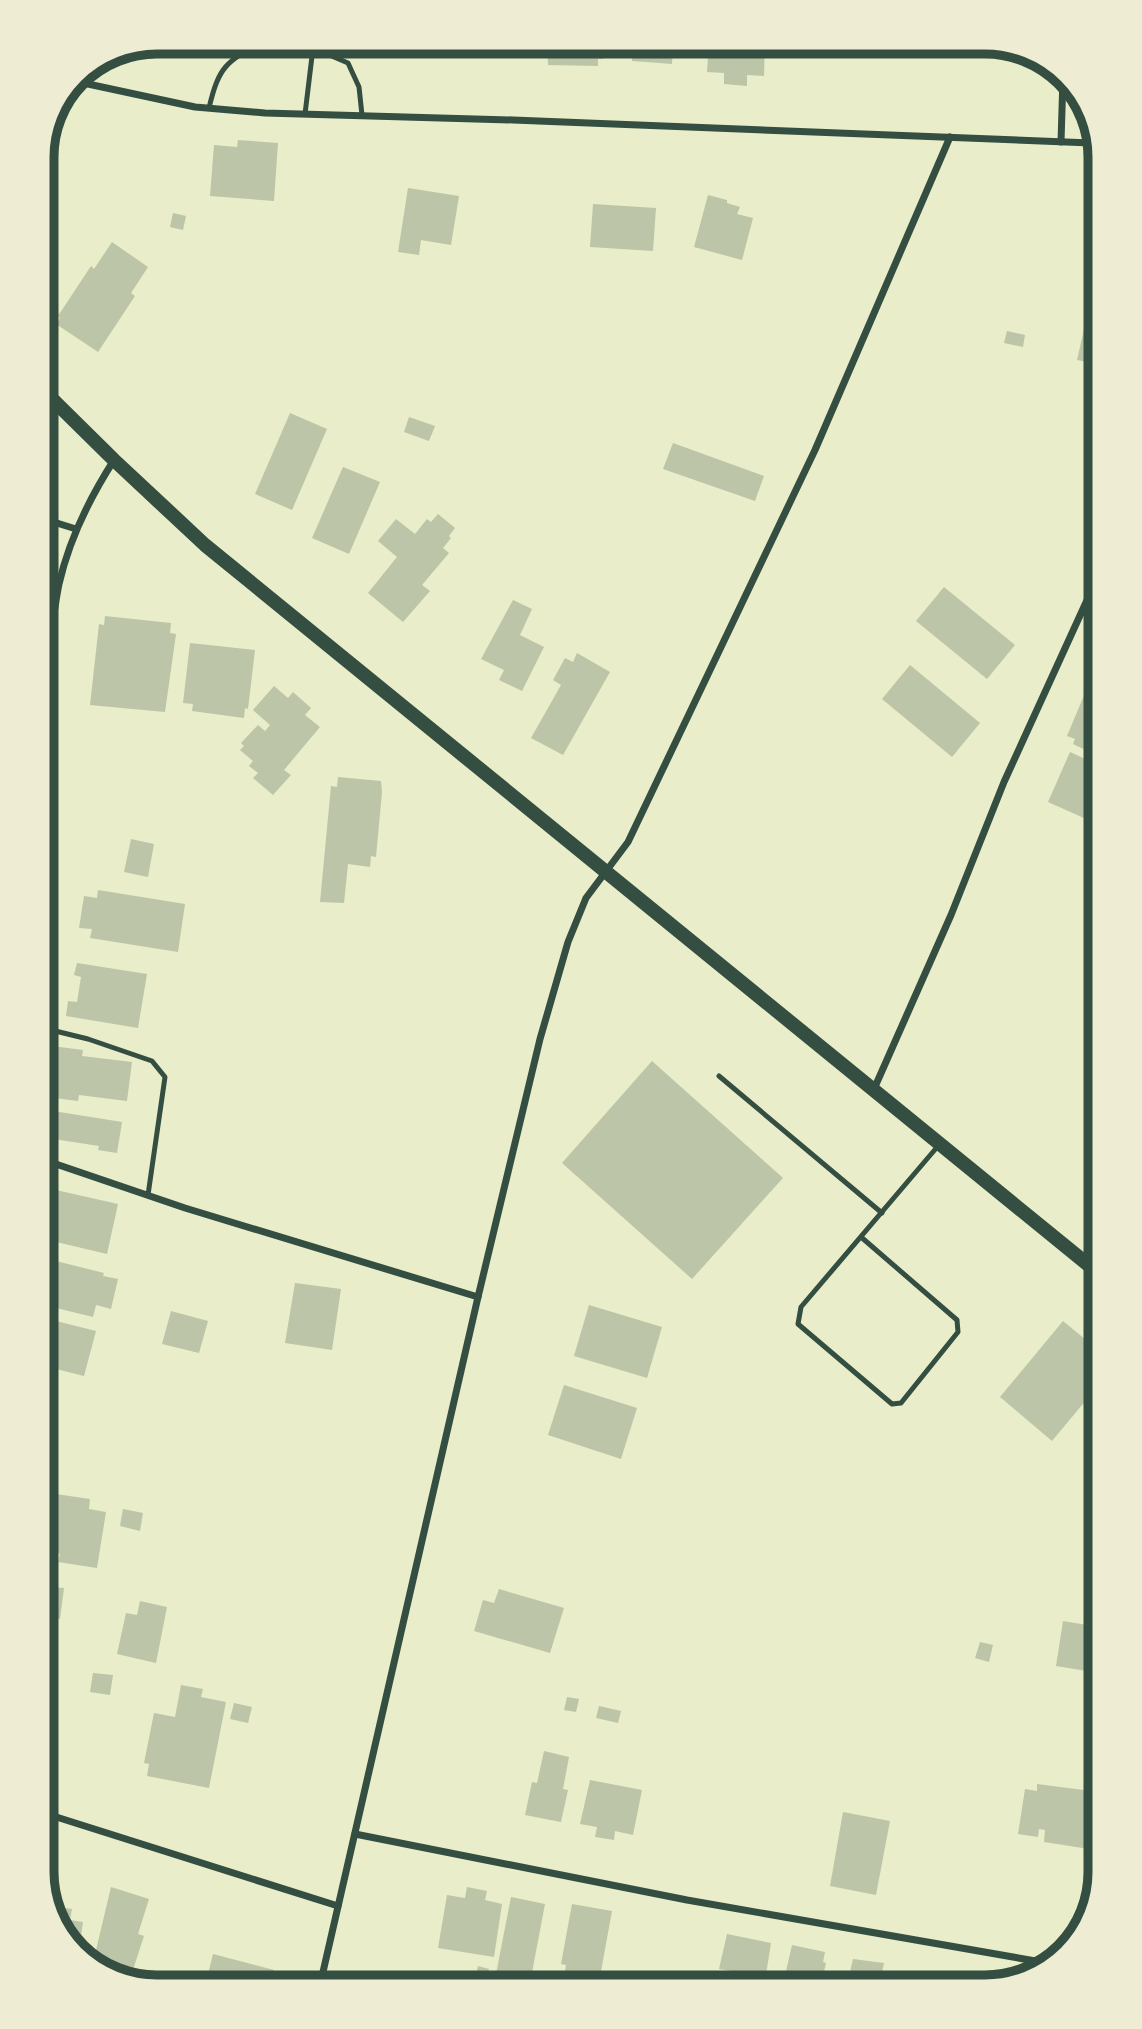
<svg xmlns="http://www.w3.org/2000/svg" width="1142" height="2029" font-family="'Fira Sans Condensed',sans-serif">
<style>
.building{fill:#bcc5a7}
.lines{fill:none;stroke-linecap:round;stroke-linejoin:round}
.service{stroke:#344e41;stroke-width:5}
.minor{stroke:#344e41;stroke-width:7}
.secondary{stroke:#344e41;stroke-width:14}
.rim{fill:none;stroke:#344e41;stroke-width:9}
</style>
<rect width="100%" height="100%" fill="#e9edc9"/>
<g class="building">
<polygon points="547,42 603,42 603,59 598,59 598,66 548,65"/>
<polygon points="633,42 673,42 672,64 632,61"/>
<polygon points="709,42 765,42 764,76 747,75 747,86 724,84 724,73 707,72"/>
<polygon points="238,140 278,143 274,201 210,196 214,145 237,147"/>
<polygon points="408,188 459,196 451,245 421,240 419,255 398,252"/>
<polygon points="708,195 727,200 727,203 740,207 737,214 753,218 742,260 694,247"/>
<polygon points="593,204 656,208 653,251 590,247"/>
<polygon points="173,213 186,216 183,230 170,227"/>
<polygon points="112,242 148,267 131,293 135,296 98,352 56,324 60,318 58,316 91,266 94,269"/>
<polygon points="1087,316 1092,317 1092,363 1077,360"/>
<polygon points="1007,331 1025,335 1023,347 1004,343"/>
<polygon points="290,413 327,429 292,510 255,494"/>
<polygon points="409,417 435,426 429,441 404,432"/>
<polygon points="673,443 764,476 755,501 663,469"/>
<polygon points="343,467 380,482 349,554 312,538"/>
<polygon points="438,514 455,528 449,536 451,538 443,548 449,553 422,585 430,591 403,622 368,593 397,557 378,541 396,519 415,534 427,519 431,522"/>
<polygon points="944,587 1015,645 987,679 916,621"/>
<polygon points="513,600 532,609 520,635 544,647 522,691 499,680 504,670 481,659"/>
<polygon points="105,616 171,623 170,633 176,634 165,712 90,705 99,624 104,625"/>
<polygon points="190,643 255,650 248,709 245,708 244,718 192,711 193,704 183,703"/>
<polygon points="577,653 610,672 563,755 531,738 561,685 553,680 565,658 573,662"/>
<polygon points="910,665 980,723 952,757 882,699"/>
<polygon points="274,686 288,698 293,692 311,708 305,715 320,727 284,770 291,775 273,795 253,778 258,773 249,766 253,761 240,750 244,746 241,743 258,725 265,731 270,725 253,710"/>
<polygon points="1085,693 1094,696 1094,754 1073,744 1075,739 1067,736"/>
<polygon points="1070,752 1094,763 1095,823 1048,802"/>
<polygon points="338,777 381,781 382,792 376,857 371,856 370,867 348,864 344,903 320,902 331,786 337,787"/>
<polygon points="131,839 154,844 148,877 124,872"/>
<polygon points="98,890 185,904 178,952 90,938 92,929 79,928 84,896 97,898"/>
<polygon points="77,963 147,974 138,1028 66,1016 68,1001 77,1002 81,977 74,975"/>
<polygon points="52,1046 83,1050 82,1056 132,1062 127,1101 79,1095 78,1101 47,1097 47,1048 52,1049"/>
<polygon points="652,1061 783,1178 692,1279 562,1163"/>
<polygon points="47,1110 122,1122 117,1153 98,1150 99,1146 47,1138"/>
<polygon points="47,1188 118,1204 107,1254 48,1240"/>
<polygon points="48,1259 104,1273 103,1276 118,1279 111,1309 96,1305 93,1317 48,1306"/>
<polygon points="295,1283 341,1289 332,1350 285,1343"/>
<polygon points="589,1305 662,1327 647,1378 574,1356"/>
<polygon points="171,1311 208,1321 199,1353 162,1344"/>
<polygon points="48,1319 96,1331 84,1376 48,1367"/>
<polygon points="1063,1321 1097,1349 1097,1387 1052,1441 1000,1397"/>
<polygon points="564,1385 637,1408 621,1459 548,1435"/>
<polygon points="49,1493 90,1499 89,1509 106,1512 97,1568 58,1562 60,1554 49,1552"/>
<polygon points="123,1509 143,1513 140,1531 120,1526"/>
<polygon points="49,1587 64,1588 60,1619 53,1618 52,1630 50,1630"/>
<polygon points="499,1589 564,1608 550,1653 474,1631 483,1600 494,1603"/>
<polygon points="140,1601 167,1607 156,1663 117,1654 126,1613 137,1615"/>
<polygon points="1063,1621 1099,1627 1099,1673 1056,1666"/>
<polygon points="980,1642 993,1645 989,1662 975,1658"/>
<polygon points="93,1673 113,1675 110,1695 90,1692"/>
<polygon points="181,1685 203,1689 201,1697 226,1702 209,1788 147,1776 149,1764 144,1763 154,1713 175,1717"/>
<polygon points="567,1697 579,1699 576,1712 564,1710"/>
<polygon points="234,1703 252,1707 248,1723 230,1719"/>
<polygon points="599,1706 621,1711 618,1723 596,1718"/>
<polygon points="544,1751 569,1757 563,1789 568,1790 561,1822 525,1815 532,1782 537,1783"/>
<polygon points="590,1780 642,1790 633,1835 615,1831 614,1840 595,1837 597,1827 580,1824"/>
<polygon points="1037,1784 1099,1792 1100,1837 1091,1836 1089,1849 1044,1842 1045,1830 1039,1829 1038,1837 1018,1834 1025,1789 1037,1791"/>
<polygon points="843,1812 890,1821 876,1895 830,1886"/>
<polygon points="111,1887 149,1899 138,1934 144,1936 131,1976 92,1967"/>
<polygon points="467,1887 487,1891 485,1900 502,1904 494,1957 438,1948 447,1895 465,1898"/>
<polygon points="511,1897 545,1904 530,1983 495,1979"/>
<polygon points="572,1904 612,1911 599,1982 578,1980 578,1983 563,1981 566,1965 561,1964"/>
<polygon points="51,1906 72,1909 70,1920 83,1922 79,1950 51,1916"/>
<polygon points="727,1934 771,1943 765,1981 736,1981 738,1972 719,1969"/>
<polygon points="792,1945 825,1952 823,1962 826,1963 822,1980 784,1980"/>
<polygon points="213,1954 274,1970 270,1986 205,1986"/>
<polygon points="853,1959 884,1963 882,1973 885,1973 884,1979 848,1980"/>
<polygon points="478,1966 489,1969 485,1983 474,1982"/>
</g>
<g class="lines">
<g class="service">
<polyline points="264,42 313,48 348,63 359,87 362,115"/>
<path d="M209 108C219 66 226 62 262 42"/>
<polyline points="305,114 313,48"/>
<polyline points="47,1029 88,1039 152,1061 165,1077 148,1195"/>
<polyline points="719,1076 882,1213"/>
<polyline points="861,1237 957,1320 958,1332 901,1403 892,1404 798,1324 801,1307 938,1146"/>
</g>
<g class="minor">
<polyline points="74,81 195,107 265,113 513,120 1091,143"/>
<polyline points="1061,142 1063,77"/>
<polyline points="44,519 76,529"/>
<path d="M45 687C50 653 52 618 59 584 69 540 89 499 114 460"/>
<polyline points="874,1089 951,915 1004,782 1093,587"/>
<polyline points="47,1161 185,1208 478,1297"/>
<polyline points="50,1815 338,1906"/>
<polyline points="355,1834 687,1900 1047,1963"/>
<polyline points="320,1985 478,1297 540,1039 568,942 586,898 628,842 815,450 950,137"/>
</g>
<polyline class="secondary" points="43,390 114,460 205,545 1097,1272"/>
</g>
<path d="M0 0H1142V2029H0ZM157 54H985A103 103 0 0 1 1088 157V1872A103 103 0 0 1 985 1975H157A103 103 0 0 1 54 1872V157A103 103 0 0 1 157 54Z" fill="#eeecd3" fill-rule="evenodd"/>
<path class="rim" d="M157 54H985A103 103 0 0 1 1088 157V1872A103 103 0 0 1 985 1975H157A103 103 0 0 1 54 1872V157A103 103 0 0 1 157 54Z"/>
</svg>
